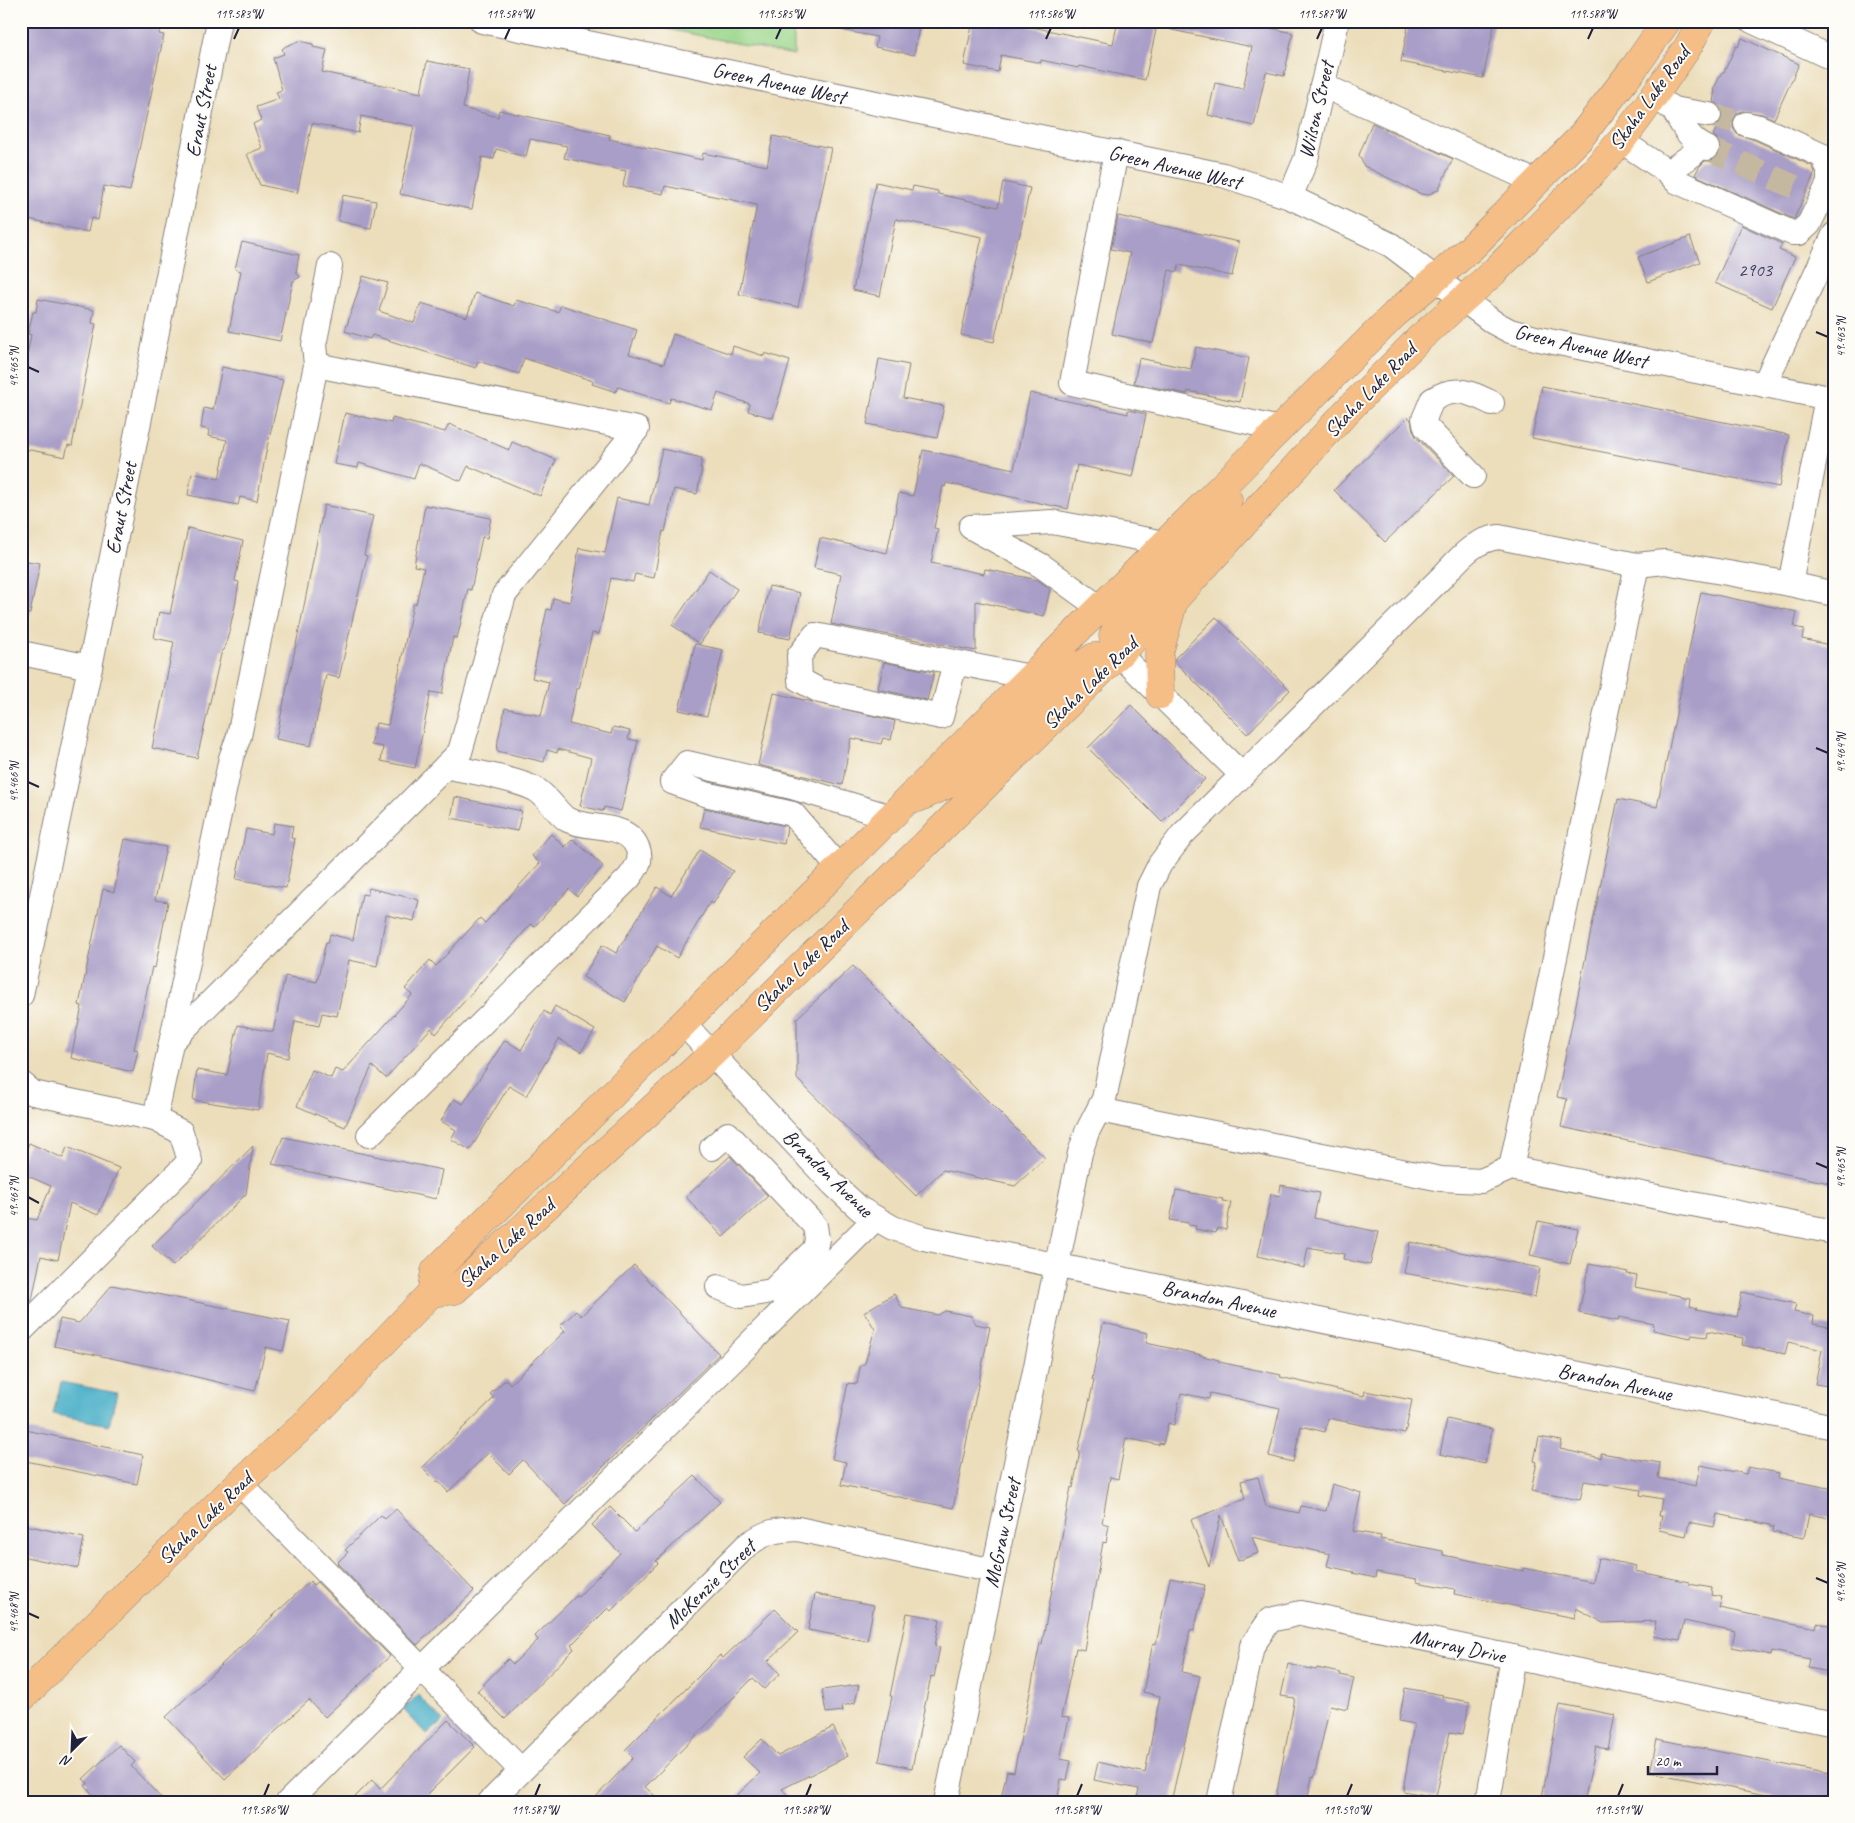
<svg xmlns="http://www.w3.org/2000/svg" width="1855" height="1823" font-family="Caveat,sans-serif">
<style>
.green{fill:#9ad589;stroke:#5e7c62}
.water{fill:#47aec7;stroke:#346881}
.building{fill:#a99ec7}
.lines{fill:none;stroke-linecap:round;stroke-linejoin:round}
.minor-tunnel{stroke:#c4b8a1;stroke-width:24;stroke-dasharray:24 12;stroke-linecap:butt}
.minor-casing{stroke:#87807b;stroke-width:26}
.major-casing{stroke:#87807b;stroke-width:29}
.minor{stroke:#fff;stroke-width:24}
.major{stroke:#f6be87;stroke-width:28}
.ticks{fill:none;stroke:#22223b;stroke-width:2}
.labels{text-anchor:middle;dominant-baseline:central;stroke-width:4;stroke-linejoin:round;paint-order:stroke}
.number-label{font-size:19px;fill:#44415e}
.street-label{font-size:21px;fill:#22223b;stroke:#fdfcf7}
.neatline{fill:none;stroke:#22223b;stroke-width:2}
.ticks-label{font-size:12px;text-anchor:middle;fill:#22223b}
</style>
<rect width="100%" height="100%" fill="#fdfcf7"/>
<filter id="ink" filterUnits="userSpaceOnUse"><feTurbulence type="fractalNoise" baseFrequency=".02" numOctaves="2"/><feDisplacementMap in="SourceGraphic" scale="10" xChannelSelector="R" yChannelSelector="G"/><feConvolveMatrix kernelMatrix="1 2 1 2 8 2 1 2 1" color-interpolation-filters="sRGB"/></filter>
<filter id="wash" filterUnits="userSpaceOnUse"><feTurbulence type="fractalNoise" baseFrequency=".0096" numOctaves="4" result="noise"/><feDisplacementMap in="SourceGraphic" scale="20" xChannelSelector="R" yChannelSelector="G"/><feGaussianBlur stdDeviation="1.12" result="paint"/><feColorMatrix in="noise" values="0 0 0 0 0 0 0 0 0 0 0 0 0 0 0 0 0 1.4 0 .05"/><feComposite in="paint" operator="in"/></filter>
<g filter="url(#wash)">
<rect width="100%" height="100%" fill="#ecdebb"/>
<path class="green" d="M651 21C696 21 749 15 791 31L794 37V55L653 26Z"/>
<g class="water">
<polygon points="61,1382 117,1393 109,1425 53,1414"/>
<polygon points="418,1695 443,1721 427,1735 403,1709"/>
</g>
<g id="blocks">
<g class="building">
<polygon points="21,21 161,21 159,34 164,35 130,191 104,186 98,220 91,218 88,232 24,218 26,209 21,208"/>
<polygon points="842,21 920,21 914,55 875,47 877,37 841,30"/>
<polygon points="973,21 1004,21 1113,44 1118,21 1144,21 1143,27 1156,30 1145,80 1079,66 1078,68 1041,60 1041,63 1001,55 998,72 964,65"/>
<polygon points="1172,21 1253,21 1252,24 1293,33 1284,76 1266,72 1254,126 1208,115 1215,83 1243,89 1252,47 1172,30"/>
<polygon points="1409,21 1495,21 1483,78 1401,62"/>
<polygon points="1742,38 1799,64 1774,119 1762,114 1742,111 1736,114 1733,121 1733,128 1737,134 1755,140 1812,166 1815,172 1794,219 1695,175 1699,167 1705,161 1714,160 1719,154 1721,147 1719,141 1713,135 1723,117 1722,110 1718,105 1713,102 1715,90 1713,90 1722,72 1724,72 1736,46 1738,47"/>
<polygon points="299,41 313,44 313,47 327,50 322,72 421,93 427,61 469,69 463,108 498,117 499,110 610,135 609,139 702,160 703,153 767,166 773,136 831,148 798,307 739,294 757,205 665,186 663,194 623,186 626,171 564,158 567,146 530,139 526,157 496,149 494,159 482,157 472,209 470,209 400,194 414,126 361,116 358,133 312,123 297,193 260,185 247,154 262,148 253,124 261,120 256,107 279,99 276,92 282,90 273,58 284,54 282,49 286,46"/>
<polygon points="1372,123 1453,159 1438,190 1427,195 1421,194 1364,166 1359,155"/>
<polygon points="876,182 912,190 913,186 938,191 938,194 998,207 1003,182 1030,188 1019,238 1017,238 994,342 961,335 982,237 896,219 880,296 853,290"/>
<polygon points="343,195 376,201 371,228 338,221"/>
<polygon points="1118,216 1239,242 1232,276 1179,265 1177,272 1169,270 1153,343 1112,334 1130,253 1111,249"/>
<polygon points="1741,225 1782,244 1779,250 1795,257 1772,308 1715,283"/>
<polygon points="1690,237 1700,262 1648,282 1638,257"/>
<polygon points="242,242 299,255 296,272 300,277 293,281 280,341 229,331 241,271 235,269"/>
<polygon points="363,276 388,283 379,311 414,323 421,303 467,317 475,293 514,306 516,300 558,312 561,305 637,330 629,354 664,364 673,334 731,354 733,346 764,356 765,353 790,361 773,418 748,411 750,404 718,393 712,410 671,398 669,403 618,387 616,392 592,384 593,381 524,358 519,374 478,361 476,368 372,335 370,339 345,331"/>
<polygon points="38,299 94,310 92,323 96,324 86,374 72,446 68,445 65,457 21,448 21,386 31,335 28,334 33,312 36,312"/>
<polygon points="1196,347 1249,358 1240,402 1188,391 1187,394 1134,383 1139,358 1191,369"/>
<polygon points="879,359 909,365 903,398 944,406 937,438 867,424"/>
<polygon points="222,367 283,380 267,447 257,501 240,497 238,505 188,495 192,473 219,479 227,440 208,436 209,430 201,428 204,408 213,410"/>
<polygon points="1542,386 1789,435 1779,487 1532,438"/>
<polygon points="1030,393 1128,414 1128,410 1146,414 1133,477 1077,465 1068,509 946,483 945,487 943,486 934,528 938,529 931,563 984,574 985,569 1038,580 1050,589 1044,616 976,601 976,651 831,624 841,574 814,568 820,538 887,553 899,493 913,496 923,450 1014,469"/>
<polygon points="345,413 391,423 392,418 445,432 449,424 509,450 512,442 524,447 525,446 556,460 540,496 468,466 461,481 419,463 414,479 359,463 358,468 334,464"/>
<polygon points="1408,417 1411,420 1413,430 1416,437 1454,476 1385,542 1334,490"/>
<polygon points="662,449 702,458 700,468 702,468 697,494 674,489 665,532 663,531 654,578 635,574 633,582 611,578 599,634 592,633 579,689 576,689 569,724 611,734 613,727 630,731 628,739 638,741 621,811 604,807 603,811 580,806 591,758 558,749 557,753 547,750 544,762 497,751 498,740 505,708 541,716 549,682 532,678 547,609 551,610 553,598 570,602 579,548 605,553 617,498 649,505"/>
<polygon points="324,505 373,516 364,555 367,556 339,678 326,675 311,746 276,739 301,621"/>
<polygon points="425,505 491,518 487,538 482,537 471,590 468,589 460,626 457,638 453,637 442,694 431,692 415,768 381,761 383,747 371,745 376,723 388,725 413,604 416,604 424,568 414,566"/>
<polygon points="188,528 243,541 235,581 239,582 235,606 227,640 224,650 222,650 197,758 152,748 174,642 154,638 159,612 170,614"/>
<polygon points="21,560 40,563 30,614 21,613"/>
<polygon points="709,570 737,589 700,644 672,625"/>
<polygon points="769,586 800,593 790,639 759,633"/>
<polygon points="1701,592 1797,612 1794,627 1804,629 1802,639 1834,646 1834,1184 1561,1127 1567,1099 1557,1097 1618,799 1657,807"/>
<polygon points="1216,617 1290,690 1247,734 1175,662 1175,658"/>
<polygon points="695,644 723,650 707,716 679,710"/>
<polygon points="884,662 934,672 927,700 878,689"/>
<polygon points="774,693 895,721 891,740 883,738 881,744 851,738 842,785 758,765"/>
<polygon points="1131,705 1205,779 1162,822 1088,748"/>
<polygon points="455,797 522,811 517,831 451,818"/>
<polygon points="704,808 786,826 787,828 784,844 700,827"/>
<polygon points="274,823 293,826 291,838 295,839 286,888 236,879 246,829 272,834"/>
<polygon points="551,834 565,847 573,839 603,866 577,896 569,889 534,927 531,924 436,1034 431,1028 386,1078 372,1066 345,1127 297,1106 312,1070 331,1078 335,1069 343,1072 412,995 405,989 430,960 436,966 480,918 485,923 540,863 532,856"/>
<polygon points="125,839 166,847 155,900 168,902 155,968 152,967 134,1049 138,1050 133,1072 71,1058 82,1006 79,1005 103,889 114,892"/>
<polygon points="700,850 733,871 713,904 710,902 677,958 657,946 625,1002 583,977 602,945 616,953 657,887 671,896"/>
<polygon points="369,888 419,900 414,921 386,915 377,966 349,960 337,1016 322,1013 319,1026 295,1021 288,1058 267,1053 258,1110 193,1100 197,1070 227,1075 238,1025 273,1032 285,976 317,982 326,942 328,943 330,934 353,940 362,894 367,895"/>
<polygon points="853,966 1045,1158 1015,1186 943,1170 916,1196 797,1079 797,1018"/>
<polygon points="555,1006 595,1030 581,1052 559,1039 526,1096 509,1086 470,1150 451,1139 456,1130 441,1121 454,1099 463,1104 505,1040 521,1050 544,1011 550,1015"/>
<polygon points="283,1137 442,1170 436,1199 272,1164"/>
<polygon points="29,1143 63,1158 67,1147 119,1168 98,1215 70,1203 58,1260 41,1256 32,1300 21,1311 21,1217 37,1220 51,1186 21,1173 21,1161"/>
<polygon points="253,1146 246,1194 173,1266 152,1246"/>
<polygon points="730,1156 768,1196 723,1237 686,1197"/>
<polygon points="1281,1185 1319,1193 1314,1218 1378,1232 1370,1265 1343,1259 1344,1254 1308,1247 1304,1268 1258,1256 1271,1194 1279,1196"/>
<polygon points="1176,1190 1223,1199 1222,1201 1231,1202 1226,1230 1217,1228 1216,1233 1195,1229 1196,1226 1189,1225 1189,1223 1170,1220"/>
<polygon points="1538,1221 1578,1229 1570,1264 1530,1255"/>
<polygon points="1410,1242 1540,1268 1535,1297 1404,1273"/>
<polygon points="1589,1264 1628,1272 1627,1274 1637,1276 1635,1287 1681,1296 1681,1297 1691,1299 1690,1306 1697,1308 1696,1309 1737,1317 1742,1292 1796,1304 1794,1312 1814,1316 1813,1324 1834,1328 1834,1387 1815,1384 1822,1350 1788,1342 1785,1354 1742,1345 1743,1338 1708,1331 1707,1337 1692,1335 1691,1338 1653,1330 1654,1324 1619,1317 1618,1321 1579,1313"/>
<polygon points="634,1265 719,1354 565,1504 523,1460 509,1474 488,1453 448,1492 438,1481 436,1482 422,1468 494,1398 490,1394 506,1379 510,1384 565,1331 560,1326 576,1311 581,1316"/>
<polygon points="112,1285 290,1321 283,1351 266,1347 255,1391 163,1369 54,1346 60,1319 79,1323"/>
<polygon points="894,1294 902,1308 938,1315 945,1311 971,1316 976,1324 990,1327 953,1508 841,1485 846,1462 832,1459 848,1383 857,1384 860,1367 865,1363 875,1329 864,1312"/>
<polygon points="1103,1323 1148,1333 1146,1343 1202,1355 1202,1356 1219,1360 1219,1362 1281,1375 1280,1377 1364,1396 1365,1391 1412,1400 1405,1434 1328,1418 1325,1432 1301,1426 1293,1462 1269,1456 1280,1408 1210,1393 1209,1399 1181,1393 1174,1425 1168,1423 1163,1444 1159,1443 1159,1445 1126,1438 1118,1479 1110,1477 1102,1523 1109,1525 1106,1543 1103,1542 1084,1650 1076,1648 1061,1717 1069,1718 1060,1759 1071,1761 1067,1780 1061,1779 1057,1802 1021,1802 1001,1798 1007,1771 1014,1772 1040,1643 1042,1644 1071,1487 1073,1488 1080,1451 1078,1451 1094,1381 1092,1380"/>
<polygon points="1447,1419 1492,1429 1485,1464 1440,1454"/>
<polygon points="21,1429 143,1455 137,1484 21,1460"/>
<polygon points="1539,1437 1562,1441 1560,1449 1601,1458 1601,1453 1660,1463 1658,1478 1696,1486 1700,1465 1746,1474 1748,1467 1779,1473 1778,1478 1834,1489 1834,1519 1809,1514 1804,1538 1772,1532 1773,1527 1770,1527 1770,1525 1717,1514 1714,1527 1689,1522 1686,1536 1659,1530 1662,1516 1659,1516 1662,1499 1640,1495 1641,1490 1584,1481 1580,1500 1531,1491 1537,1462 1534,1461"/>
<polygon points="695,1476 720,1502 656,1561 658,1563 611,1611 608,1608 571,1645 574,1649 505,1719 477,1691 508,1659 513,1664 538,1640 535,1636 576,1596 578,1597 620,1553 592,1525 610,1507 635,1532"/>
<polygon points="1258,1477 1266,1506 1299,1513 1301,1506 1326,1511 1332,1484 1361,1493 1353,1531 1381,1536 1380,1539 1443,1551 1443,1555 1523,1571 1523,1568 1593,1582 1598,1558 1636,1566 1635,1571 1689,1582 1689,1584 1712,1588 1711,1595 1722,1597 1719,1608 1816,1628 1817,1623 1834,1626 1834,1673 1808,1668 1810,1659 1772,1651 1771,1655 1732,1647 1735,1632 1684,1621 1680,1641 1653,1636 1656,1621 1604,1623 1576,1608 1575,1618 1454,1594 1455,1589 1416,1582 1417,1579 1376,1572 1375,1578 1353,1573 1354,1572 1327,1566 1330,1554 1252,1537 1258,1553 1238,1561 1221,1515 1209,1567 1191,1520 1245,1499 1241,1481"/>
<polygon points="396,1509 474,1591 417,1645 337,1563 348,1552 345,1550 381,1515 385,1519"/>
<polygon points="21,1524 84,1538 78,1568 21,1556"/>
<polygon points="1170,1578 1205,1585 1194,1631 1190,1630 1182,1672 1200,1676 1171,1802 1136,1802 1139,1789 1094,1780 1098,1762 1145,1773 1160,1696 1143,1692 1153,1643 1156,1644"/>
<polygon points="310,1581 313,1585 317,1582 390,1656 325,1717 309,1700 225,1779 166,1717"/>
<polygon points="815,1594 874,1605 867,1641 808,1630"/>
<polygon points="775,1609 798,1632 768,1661 780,1674 764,1689 753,1678 645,1787 662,1802 591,1802 633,1758 625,1750 720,1655 723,1658"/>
<polygon points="907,1613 940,1619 935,1646 940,1647 934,1677 931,1676 912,1768 879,1761 892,1696 890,1696"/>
<polygon points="1288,1664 1316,1670 1317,1668 1341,1673 1340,1675 1354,1678 1347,1709 1330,1705 1314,1778 1312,1777 1307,1802 1275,1802 1295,1698 1281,1696"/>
<polygon points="859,1685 855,1703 842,1706 843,1711 826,1713 822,1690"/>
<polygon points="1405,1688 1443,1695 1443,1697 1470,1702 1463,1734 1450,1732 1436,1797 1403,1791 1414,1724 1399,1721"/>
<polygon points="1560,1704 1615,1715 1608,1749 1596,1747 1584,1802 1541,1802"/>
<polygon points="448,1720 475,1747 420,1802 350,1802 372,1780 380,1789"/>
<polygon points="833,1727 848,1756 782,1789 794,1802 730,1802 760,1773 743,1757 762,1739 778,1756"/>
<polygon points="1657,1739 1834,1775 1834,1802 1801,1802 1650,1772"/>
<polygon points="119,1745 135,1762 131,1766 165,1802 100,1802 85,1786 88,1783 83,1779"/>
</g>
</g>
</g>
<g filter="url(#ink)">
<use href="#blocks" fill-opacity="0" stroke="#87807b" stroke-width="1"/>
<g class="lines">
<g class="minor-tunnel">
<polyline points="1709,115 1746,124"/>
<polyline points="1707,148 1806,192"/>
</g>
<defs>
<g id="minor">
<polyline points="482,21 1223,175 1290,197 1391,245 1493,322 1510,331 1539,339 1834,399"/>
<polyline points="1752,21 1834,59"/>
<polyline points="1322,85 1536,182"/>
<polyline points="1655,97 1673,109 1709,115"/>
<path d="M1673 109C1682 125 1690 141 1707 148"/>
<polyline points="1621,141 1668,172 1676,181 1792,233 1799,233 1809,224 1829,183 1829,170 1823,156 1759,127 1746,124"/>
<polyline points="1116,152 1072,383 1280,429"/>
<polyline points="1668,172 1692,155 1701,146"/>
<polyline points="1290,197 1306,159 1337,21"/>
<polyline points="1764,385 1834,235"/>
<path d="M1473 476 1426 427 1424 419 1432 400C1455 385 1469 392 1492 403"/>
<polyline points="971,527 1052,522 1165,543"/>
<polyline points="971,527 1042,566 1100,608"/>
<polyline points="1790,584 1827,398"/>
<polyline points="21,653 90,667"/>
<polyline points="1119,654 1242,775"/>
<polyline points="955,663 941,717 820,691 800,680 799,656 815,635 1030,677"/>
<polyline points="839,868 793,814 705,794 672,782 687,763 792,787 891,817"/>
<polyline points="21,995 90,667 219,21"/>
<polyline points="683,1023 833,1184 860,1209 893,1228 924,1238 1834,1427"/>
<polyline points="172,1041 460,752 504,595 637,429 316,365"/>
<polyline points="21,1083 33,1093 155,1119 181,1132 190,1161 21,1331"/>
<polyline points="1099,1110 1441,1179 1481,1181 1511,1168 1834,1232"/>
<polyline points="155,1119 231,758 239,736 316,365 314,345 330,266"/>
<path d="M369 1135 629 878C637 867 643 860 637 847 627 822 588 830 568 820 559 816 549 797 535 789 513 778 471 772 446 766"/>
<polyline points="712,1148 728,1134 815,1226 817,1239 815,1249 772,1291 741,1296 718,1287"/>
<polyline points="1511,1168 1637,565"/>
<polyline points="239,1483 521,1770"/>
<polyline points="288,1802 875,1219"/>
<path d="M490 1802 747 1545C767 1531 775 1530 798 1529L994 1571"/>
<path d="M946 1802 1080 1153 1087 1132 1104 1099 1149 886 1160 864 1182 835 1442 577C1459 559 1473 540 1499 537L1637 565 1665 562 1790 584 1834 594"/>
<polyline points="1219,1802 1252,1646 1270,1620 1301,1613 1834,1724"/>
<polyline points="1488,1802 1513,1657"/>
</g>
<g id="major">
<polyline points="1119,654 1113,636 1120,620 1193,547 1228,500"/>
<polyline points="1160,695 1159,653 1173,604"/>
<polyline points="918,798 955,781 1064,676 1094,657 1115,655"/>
<polyline points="431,1293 455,1290 712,1054 1173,601 1348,410 1419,339 1495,271 1593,172 1621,141 1642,113 1686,50 1702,21"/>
<polyline points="21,1699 233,1489 305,1424 431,1293 435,1271 1395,314 1471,248 1579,139 1634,68 1667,21"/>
</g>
</defs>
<use href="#minor" class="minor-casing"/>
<use href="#major" class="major-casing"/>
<use href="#minor" class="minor"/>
<use href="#major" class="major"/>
</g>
</g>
<path class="ticks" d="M234 39 239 28M505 39 510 28M776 39 781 28M1046 39 1051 28M1317 39 1322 28M1588 39 1593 28M1816 332 1828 337M28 367 39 372M1816 748 1828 753M28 782 39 787M1816 1163 1828 1168M28 1197 39 1203M1816 1578 1828 1583M28 1613 39 1618M264 1796 269 1784M535 1796 540 1784M806 1796 811 1784M1077 1796 1082 1784M1347 1796 1352 1784M1618 1796 1623 1784"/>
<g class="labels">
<g class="number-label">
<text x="1755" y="270">2903</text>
</g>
<g class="street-label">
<text transform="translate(779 83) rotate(12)">Green Avenue West</text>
<text transform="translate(1649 98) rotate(-54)">Skaha Lake Road</text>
<text transform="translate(1316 110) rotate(-77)">Wilson Street</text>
<text transform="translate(201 111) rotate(-79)">Eraut Street</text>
<text transform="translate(1175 167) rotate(13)">Green Avenue West</text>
<text transform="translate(1581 346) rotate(13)">Green Avenue West</text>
<text transform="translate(1370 390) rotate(-46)">Skaha Lake Road</text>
<text transform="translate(121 508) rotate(-79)">Eraut Street</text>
<text transform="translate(1090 683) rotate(-44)">Skaha Lake Road</text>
<text transform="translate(801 966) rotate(-44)">Skaha Lake Road</text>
<text transform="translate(828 1173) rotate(44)">Brandon Avenue</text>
<text transform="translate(506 1243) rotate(-42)">Skaha Lake Road</text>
<text transform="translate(1219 1299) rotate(12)">Brandon Avenue</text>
<text transform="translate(1615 1382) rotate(12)">Brandon Avenue</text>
<text transform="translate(205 1518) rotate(-44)">Skaha Lake Road</text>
<text transform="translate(1002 1533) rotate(-78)">McGraw Street</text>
<text transform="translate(710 1584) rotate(-44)">McKenzie Street</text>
<text transform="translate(1458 1646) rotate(12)">Murray Drive</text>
</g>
</g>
<rect width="1855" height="1823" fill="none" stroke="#fdfcf7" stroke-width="55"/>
<g transform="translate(72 1750) rotate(204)" stroke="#fdfcf7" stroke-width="4" paint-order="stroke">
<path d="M0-4L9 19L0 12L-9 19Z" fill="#22223b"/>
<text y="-8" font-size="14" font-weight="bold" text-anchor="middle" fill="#22223b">N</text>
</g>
<path d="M1648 1766v8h69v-8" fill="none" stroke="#22223b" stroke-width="2.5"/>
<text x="1655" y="1766" font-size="15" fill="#22223b" stroke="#fdfcf7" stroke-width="4" paint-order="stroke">20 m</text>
<rect x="28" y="28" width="1800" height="1768" class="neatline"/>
<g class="ticks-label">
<text x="239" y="18">119.583°W</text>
<text x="510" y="18">119.584°W</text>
<text x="781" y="18">119.585°W</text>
<text x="1051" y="18">119.586°W</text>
<text x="1322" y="18">119.587°W</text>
<text x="1593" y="18">119.588°W</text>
<text transform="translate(1841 337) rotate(-90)" y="4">49.463°N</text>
<text transform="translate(14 367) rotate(-90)" y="4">49.465°N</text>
<text transform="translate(1841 753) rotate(-90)" y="4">49.464°N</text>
<text transform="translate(14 782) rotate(-90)" y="4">49.466°N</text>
<text transform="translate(1841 1168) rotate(-90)" y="4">49.465°N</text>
<text transform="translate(14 1197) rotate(-90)" y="4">49.467°N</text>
<text transform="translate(1841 1583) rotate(-90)" y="4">49.466°N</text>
<text transform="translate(14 1613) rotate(-90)" y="4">49.468°N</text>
<text x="264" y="1814">119.586°W</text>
<text x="535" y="1814">119.587°W</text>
<text x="806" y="1814">119.588°W</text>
<text x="1077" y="1814">119.589°W</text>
<text x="1347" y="1814">119.590°W</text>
<text x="1618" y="1814">119.591°W</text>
</g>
</svg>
